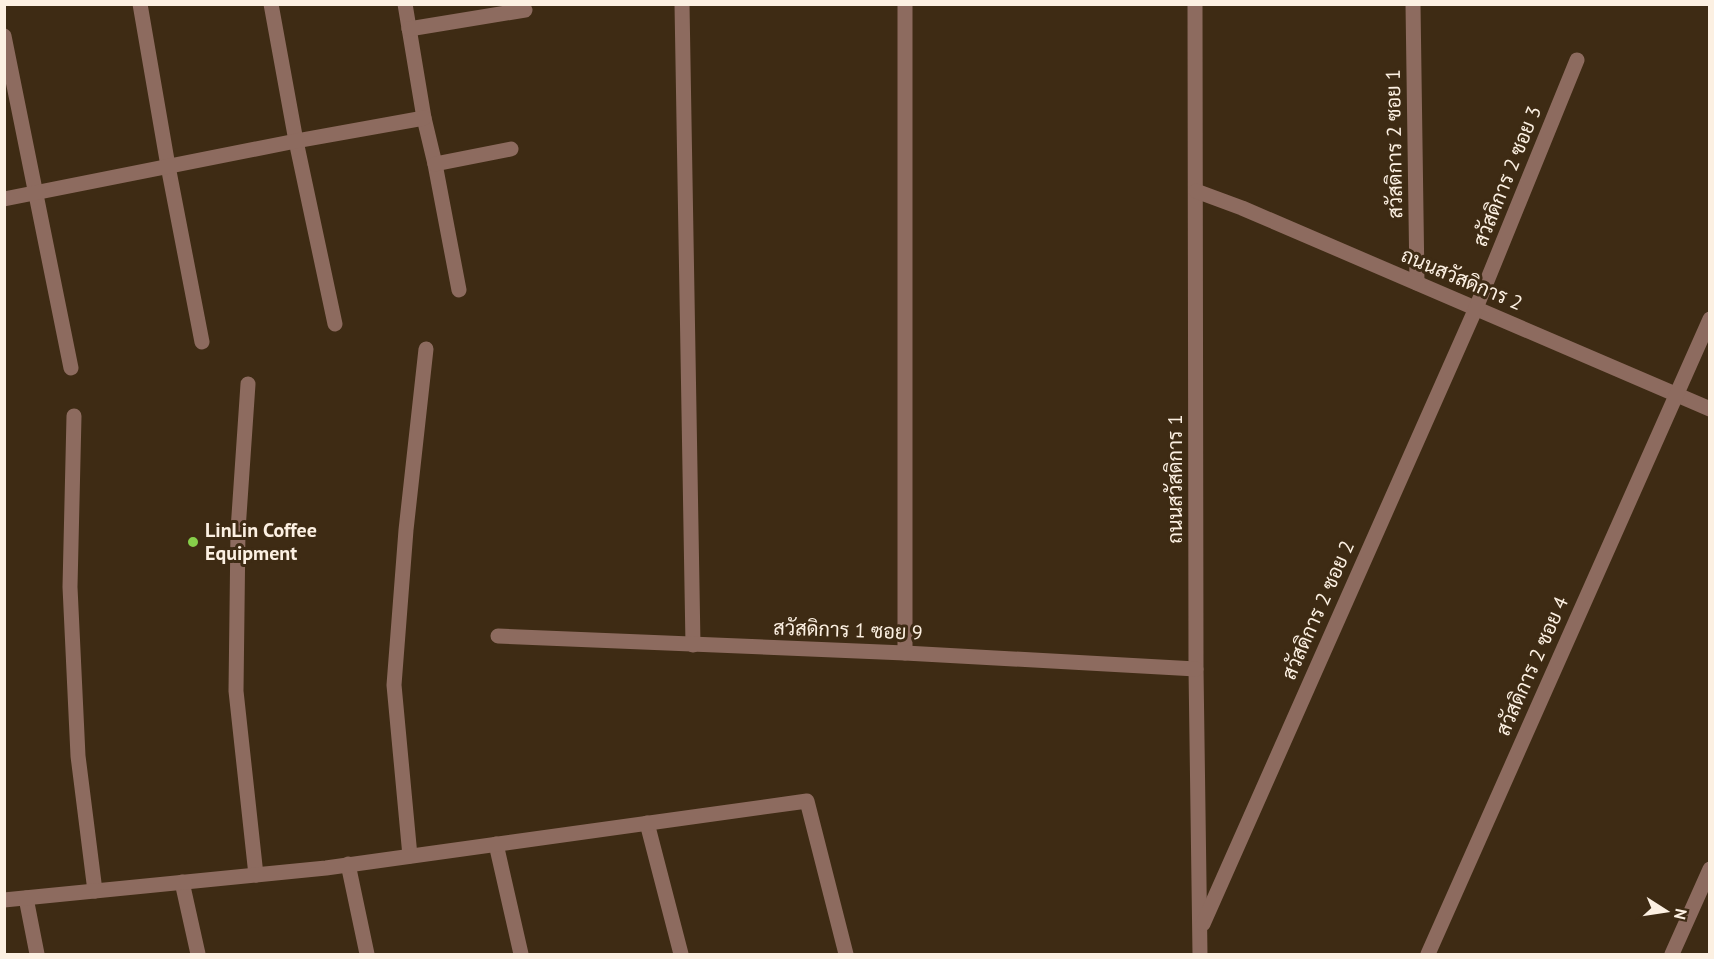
<svg xmlns="http://www.w3.org/2000/svg" width="1714" height="959" font-family="'PT Sans',Sarabun,sans-serif">
<style>
.lines{fill:none;stroke-linecap:round;stroke-linejoin:round}
.minor{stroke:#8d6b5f;stroke-width:15}
.poi-dot{fill:#87cf4a;stroke:#3e2b14;stroke-width:2}
.labels{text-anchor:middle;dominant-baseline:central;stroke-width:6;stroke-linejoin:round;paint-order:stroke}
.street-label{font-size:20px;fill:#fcf0e2;stroke:#3e2b14}
.poi-label{font-size:20px;font-weight:bold;fill:#fcf0e2;stroke:#3e2b14;text-anchor:start}
</style>
<rect width="100%" height="100%" fill="#3e2b14"/>
<g class="lines">
<g class="minor">
<polyline points="140,4 168,166 202,342"/>
<polyline points="271,4 296,141 335,324"/>
<polyline points="405,4 424,118 435,164 459,290"/>
<polyline points="682,4 693,645"/>
<polyline points="905,4 905,653"/>
<polyline points="1195,4 1196,669 1200,954"/>
<polyline points="1413,4 1417,283"/>
<polyline points="409,29 525,10"/>
<polyline points="4,36 71,368"/>
<polyline points="435,164 511,149"/>
<polyline points="1196,191 1242,208 1710,409"/>
<polyline points="4,199 296,141 424,118"/>
<polyline points="248,384 238,530 236,691 256,875"/>
<polyline points="74,416 70,587 78,756 95,891"/>
<polyline points="498,636 905,653 1196,669"/>
<polyline points="647,823 681,954"/>
<polyline points="496,844 521,954"/>
<polyline points="410,856 394,685 406,530 426,349"/>
<polyline points="348,864 367,954"/>
<polyline points="182,882 198,954"/>
<polyline points="26,898 37,954"/>
<polyline points="4,900 326,868 807,801 846,954"/>
<polyline points="1203,924 1476,308 1577,60"/>
<polyline points="1428,954 1710,319"/>
<polyline points="1672,954 1710,869"/>
</g>
</g>
<circle class="poi-dot" cx="193" cy="542" r="6"/>
<g class="labels">
<g class="street-label">
<text transform="translate(1394 144) rotate(-91)">สวัสดิการ 2 ซอย 1</text>
<text transform="translate(1507 176) rotate(-68)">สวัสดิการ 2 ซอย 3</text>
<text transform="translate(1462 279) rotate(23)">ถนนสวัสดิการ 2</text>
<text transform="translate(1175 479) rotate(-90)">ถนนสวัสดิการ 1</text>
<text transform="translate(1318 610) rotate(-66)">สวัสดิการ 2 ซอย 2</text>
<text transform="translate(848 630) rotate(2)">สวัสดิการ 1 ซอย 9</text>
<text transform="translate(1532 666) rotate(-66)">สวัสดิการ 2 ซอย 4</text>
</g>
<g class="poi-label">
<text x="205" y="530">LinLin Coffee<tspan x="205" dy="23">Equipment</tspan></text>
</g>
</g>
<rect width="1714" height="959" fill="none" stroke="#fcf0e2" stroke-width="12"/>
<g transform="translate(1666 911) rotate(102)" stroke="#3e2b14" stroke-width="4.5" paint-order="stroke">
<path d="M0-4.5L10 22L0 15L-10 22Z" fill="#fcf0e2"/>
<text y="-9" font-size="16" font-weight="bold" text-anchor="middle" fill="#fcf0e2">N</text>
</g>
</svg>
